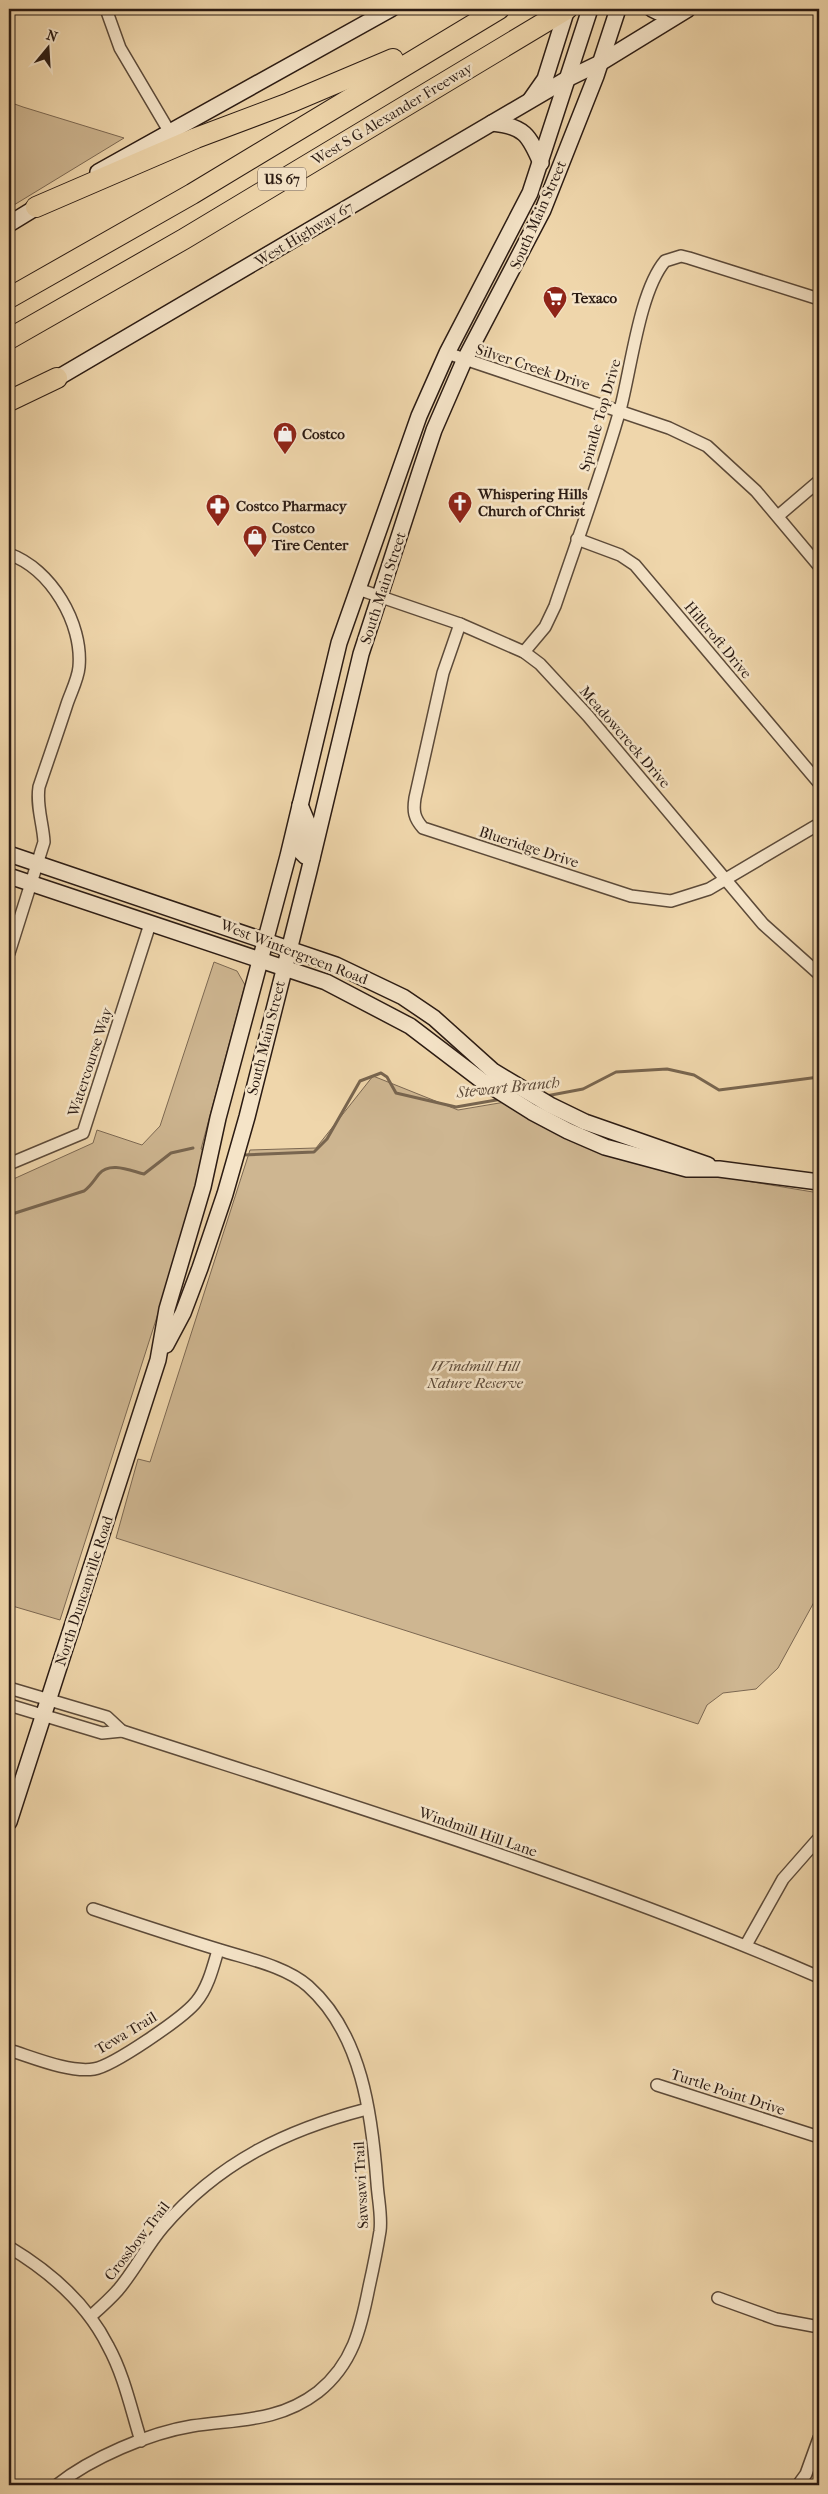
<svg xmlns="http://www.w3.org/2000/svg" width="828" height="2494" font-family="'IM FELL French Canon',serif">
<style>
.green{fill:#ceb691;stroke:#7c6852}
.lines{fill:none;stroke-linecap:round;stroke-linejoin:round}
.stream{stroke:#78654f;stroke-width:3}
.street-casing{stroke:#5c4a39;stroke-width:14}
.secondary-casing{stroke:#2b1b13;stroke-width:18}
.highway-casing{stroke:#2b1b13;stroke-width:22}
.street{stroke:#f5e4c8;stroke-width:11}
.secondary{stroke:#f5e4c8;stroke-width:15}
.highway{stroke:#efd6ab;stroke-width:20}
.labels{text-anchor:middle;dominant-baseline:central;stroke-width:5;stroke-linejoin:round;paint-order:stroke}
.shield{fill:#f5e4c8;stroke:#685749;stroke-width:1}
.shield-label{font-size:14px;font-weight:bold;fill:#2b1b13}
.street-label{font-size:15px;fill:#2b1b13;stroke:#f5e4c8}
.poi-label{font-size:15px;font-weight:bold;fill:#2b1b13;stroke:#f5e4c8;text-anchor:start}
.park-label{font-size:15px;font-style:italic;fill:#5c4a39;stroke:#f5e4c8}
.water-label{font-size:16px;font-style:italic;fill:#5f4c3b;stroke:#f5e4c8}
</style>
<rect width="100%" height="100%" fill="#efd6ab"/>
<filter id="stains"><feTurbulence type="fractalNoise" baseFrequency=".004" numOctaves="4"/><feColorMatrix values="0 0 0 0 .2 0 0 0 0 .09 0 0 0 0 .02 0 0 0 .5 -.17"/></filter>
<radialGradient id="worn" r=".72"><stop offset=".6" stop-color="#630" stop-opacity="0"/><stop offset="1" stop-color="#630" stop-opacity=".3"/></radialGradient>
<g class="green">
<polygon points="9,102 23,107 124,138 9,208"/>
<polygon points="214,962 237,971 245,985 201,1149 209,1154 60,1620 9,1605 9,1181 93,1143 97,1130 142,1145 160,1126"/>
<polygon points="373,1076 458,1110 511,1101 601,1143 674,1169 819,1193 819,1593 778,1668 756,1689 723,1693 707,1705 698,1724 116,1538 138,1459 150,1462 250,1150 316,1148"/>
</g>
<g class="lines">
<g class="stream">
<polyline points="546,1096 583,1089 616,1072 667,1069 694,1075 719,1090 819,1077"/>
<polyline points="242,1155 314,1152 327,1139 360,1081 381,1073 387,1077 396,1093 456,1107 502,1099"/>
<path d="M9 1215 84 1191C91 1186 94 1180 99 1174 110 1161 131 1171 144 1174L171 1153 193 1148"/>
</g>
<defs>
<g id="street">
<polyline points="106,9 120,48 169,131"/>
<polyline points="447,353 669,428 707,446 756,491 819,566"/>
<polyline points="778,516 819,481"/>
<polyline points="577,539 620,555 635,565 819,783"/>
<path d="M9 554C51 569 83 623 79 667 78 679 71 692 67 704 58 732 48 760 39 787 36 806 43 823 44 842L9 953"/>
<polyline points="358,589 460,624 524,652 540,664 588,716 763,924 819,974"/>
<path d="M460 624 443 673 415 798C413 811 414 818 423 828L631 896 671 901 709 889 819 824"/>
<path d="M524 652 545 627 555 606C577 541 601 476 620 410 631 370 639 292 665 261L681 256 689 258 819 299"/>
<polyline points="9,1164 83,1133 150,924"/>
<polyline points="9,1688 107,1717 122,1731"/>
<path d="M9 1705 102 1733 122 1731C356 1807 593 1879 819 1977"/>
<polyline points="746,1945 783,1879 819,1838"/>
<path d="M9 2050C32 2057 69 2073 94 2069 113 2066 183 2018 196 2002 208 1988 213 1967 218 1950"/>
<polyline points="657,2085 819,2137"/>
<path d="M9 2247C49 2271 87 2304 108 2346 124 2375 131 2409 141 2441"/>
<polyline points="718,2298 776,2319 819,2327"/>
<path d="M91 2316C100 2308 110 2299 118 2290 135 2270 146 2247 163 2227 219 2162 286 2130 367 2109"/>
<path d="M57 2485C91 2458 149 2433 192 2426 238 2419 279 2422 318 2392 353 2364 361 2328 369 2287 373 2269 377 2250 380 2231 382 2216 378 2199 377 2183 372 2115 362 2034 308 1986 285 1966 248 1959 220 1950 177 1937 135 1923 93 1909"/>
<polyline points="798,2485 806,2474 819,2438"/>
</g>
<g id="secondary">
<polyline points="652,9 658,12 682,11"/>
<polyline points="531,99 545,79 567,9"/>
<path d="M492 123C524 126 529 135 541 163"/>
<polyline points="98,172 391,9"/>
<polyline points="9,224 45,202"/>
<polyline points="49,383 492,123 567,79 600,63 688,9"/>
<polyline points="300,805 308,824 301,852 305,856 312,858"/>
<polyline points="9,854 336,965 403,997 434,1018 493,1071 550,1105 585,1122 708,1165"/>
<polyline points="9,876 326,982 410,1026 481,1080 532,1112 568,1131 605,1147 687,1169 719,1169 819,1182"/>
<polyline points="166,1345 183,1313 200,1268 225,1194 247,1117 309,871 361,654 421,469 434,430 464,361 543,210 596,76 618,9"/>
<polyline points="9,1822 158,1360 167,1309 203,1187 218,1118 288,856 339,643 419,416 447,353 530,193 590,9"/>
</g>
<g id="highway">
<polyline points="36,207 196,138 289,103 393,59"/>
<polyline points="9,298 192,194 499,9"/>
<polyline points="9,339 184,239 567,9"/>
<polyline points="9,401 57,378"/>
</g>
</defs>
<use href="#street" class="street-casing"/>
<use href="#secondary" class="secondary-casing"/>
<use href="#highway" class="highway-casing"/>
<use href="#street" class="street"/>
<use href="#secondary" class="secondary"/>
<use href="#highway" class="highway"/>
</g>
<defs>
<symbol id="supermarket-pin" viewBox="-11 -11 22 30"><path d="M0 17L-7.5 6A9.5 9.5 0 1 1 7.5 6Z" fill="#8f2418" stroke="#f5e4c8"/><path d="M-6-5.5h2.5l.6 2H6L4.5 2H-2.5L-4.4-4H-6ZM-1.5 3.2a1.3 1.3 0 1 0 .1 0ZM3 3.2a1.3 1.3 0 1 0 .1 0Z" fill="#fff"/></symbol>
<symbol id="shop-pin" viewBox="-11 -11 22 30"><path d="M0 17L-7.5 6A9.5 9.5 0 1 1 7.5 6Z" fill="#8f2418" stroke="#f5e4c8"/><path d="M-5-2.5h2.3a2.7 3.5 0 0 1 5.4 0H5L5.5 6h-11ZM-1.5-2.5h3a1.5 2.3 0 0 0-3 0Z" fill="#fff"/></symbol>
<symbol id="church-pin" viewBox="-11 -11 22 30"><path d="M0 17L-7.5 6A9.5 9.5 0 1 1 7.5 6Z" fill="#8f2418" stroke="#f5e4c8"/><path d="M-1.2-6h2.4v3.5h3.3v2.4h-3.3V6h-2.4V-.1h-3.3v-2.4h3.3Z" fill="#fff"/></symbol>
<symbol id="pharmacy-pin" viewBox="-11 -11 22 30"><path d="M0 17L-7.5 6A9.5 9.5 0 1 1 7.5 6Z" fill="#8f2418" stroke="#f5e4c8"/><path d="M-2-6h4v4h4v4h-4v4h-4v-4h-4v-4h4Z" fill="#fff"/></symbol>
</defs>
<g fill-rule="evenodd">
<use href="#supermarket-pin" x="541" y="284" width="28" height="38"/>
<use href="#shop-pin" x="271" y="420" width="28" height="38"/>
<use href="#church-pin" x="446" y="489" width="28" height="38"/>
<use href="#pharmacy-pin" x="204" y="492" width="28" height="38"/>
<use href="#shop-pin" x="241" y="523" width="28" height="38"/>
</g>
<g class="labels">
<rect class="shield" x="258" y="167.5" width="48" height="23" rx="4"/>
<g class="shield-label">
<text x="282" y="179">US 67</text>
</g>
<g class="street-label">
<text transform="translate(392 114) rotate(-31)">West S G Alexander Freeway</text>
<text transform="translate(538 215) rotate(-66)">South Main Street</text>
<text transform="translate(304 234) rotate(-31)">West Highway 67</text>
<text transform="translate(533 367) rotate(18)">Silver Creek Drive</text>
<text transform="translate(600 415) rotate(-74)">Spindle Top Drive</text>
<text transform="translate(383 588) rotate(-72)">South Main Street</text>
<text transform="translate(718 640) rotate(50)">Hillcroft Drive</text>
<text transform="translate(625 737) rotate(49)">Meadowcreek Drive</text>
<text transform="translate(529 847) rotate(18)">Blueridge Drive</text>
<text transform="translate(294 952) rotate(21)">West Wintergreen Road</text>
<text transform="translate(266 1038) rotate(-76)">South Main Street</text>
<text transform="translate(90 1062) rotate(-72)">Watercourse Way</text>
<text transform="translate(84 1591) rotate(-72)">North Duncanville Road</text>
<text transform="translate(478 1832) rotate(19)">Windmill Hill Lane</text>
<text transform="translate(126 2033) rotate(-31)">Tewa Trail</text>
<text transform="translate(728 2092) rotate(18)">Turtle Point Drive</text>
<text transform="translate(361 2185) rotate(-93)">Sawsawi Trail</text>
<text transform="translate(137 2241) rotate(-52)">Crossbow Trail</text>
</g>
<g class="poi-label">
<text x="572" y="298">Texaco</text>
<text x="302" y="434">Costco</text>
<text x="478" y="494">Whispering Hills<tspan x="478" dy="17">Church of Christ</tspan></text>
<text x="236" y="506">Costco Pharmacy</text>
<text x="272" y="528">Costco<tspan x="272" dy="17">Tire Center</tspan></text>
</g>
<g class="park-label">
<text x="475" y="1366">Windmill Hill<tspan x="475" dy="17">Nature Reserve</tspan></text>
</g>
<g class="water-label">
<text transform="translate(508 1087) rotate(-6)">Stewart Branch</text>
</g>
</g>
<rect width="828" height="2494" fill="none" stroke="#efd6ab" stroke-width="30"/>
<rect x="10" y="10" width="808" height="2474" fill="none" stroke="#2b1b13" stroke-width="2.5"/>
<rect x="15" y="15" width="798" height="2464" fill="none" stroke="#2b1b13"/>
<g transform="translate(48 48) rotate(18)" stroke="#f5e4c8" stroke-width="4" paint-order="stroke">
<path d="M0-4L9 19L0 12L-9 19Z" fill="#2b1b13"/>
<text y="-8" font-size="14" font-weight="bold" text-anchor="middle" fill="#2b1b13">N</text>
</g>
<rect width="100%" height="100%" filter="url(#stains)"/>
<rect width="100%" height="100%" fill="url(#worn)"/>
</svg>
